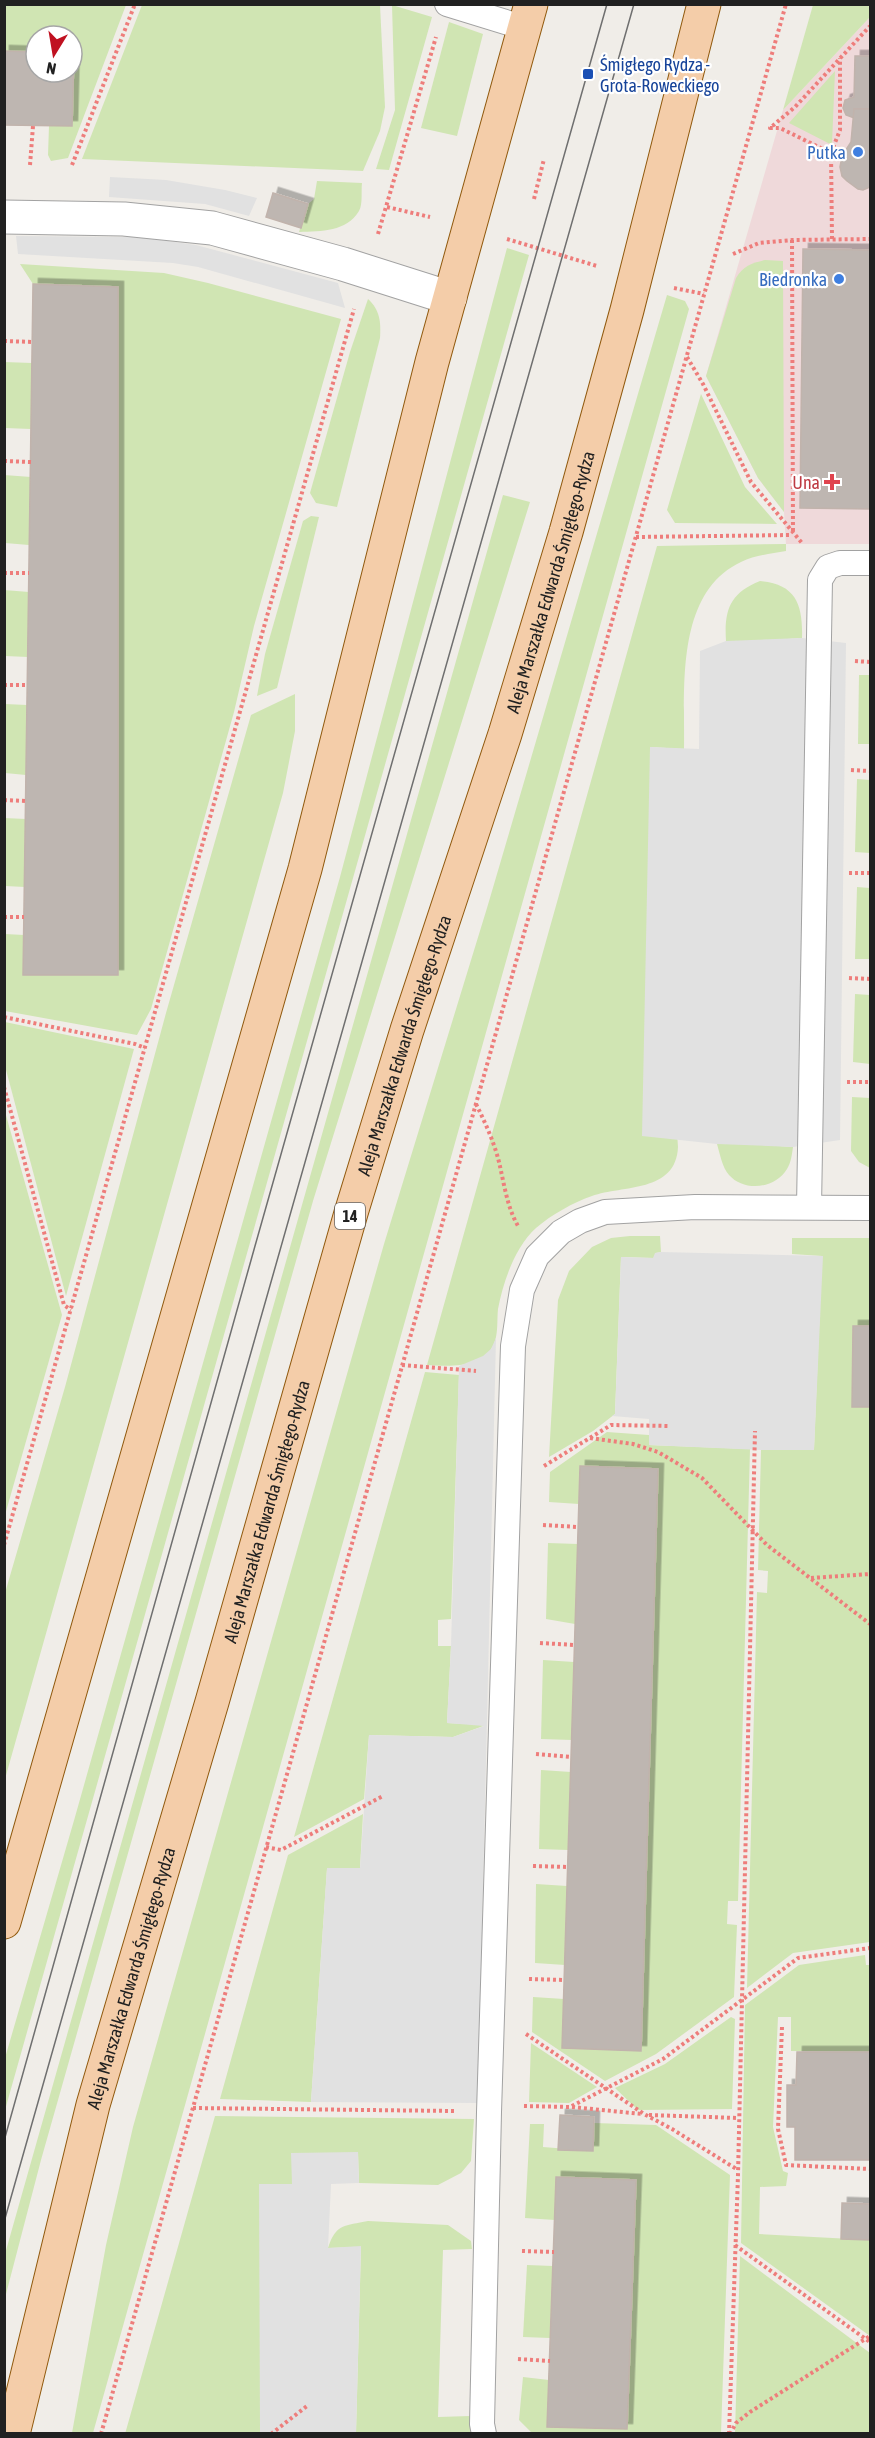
<svg xmlns="http://www.w3.org/2000/svg" width="875" height="2438" font-family="'Asap Condensed',sans-serif">
<style>
.commercial{fill:#efd9da}
.grass{fill:#d0e5b3}
.parking{fill:#e1e1e1}
.building{fill:#beb6b1;stroke:#c1b3ac;stroke-width:1.5;filter:url(#shadow)}
.lines{fill:none;stroke-linecap:round;stroke-linejoin:round}
.service-casing{stroke:#a2a2a2;stroke-width:26}
.minor-casing{stroke:#a2a2a2;stroke-width:35}
.primary-casing{stroke:#90590d;stroke-width:35}
.path{stroke:#ee7d7b;stroke-width:4;stroke-dasharray:3 3;stroke-linecap:butt}
.service{stroke:#fff;stroke-width:24}
.minor{stroke:#fff;stroke-width:33}
.primary{stroke:#f4cda9;stroke-width:33}
.tram{stroke:#6f6f6f;stroke-width:1.5}
.transit-dot{fill:#1a4fb4;stroke:#fff;stroke-width:2}
.shop-dot{fill:#3f7fe0;stroke:#fff;stroke-width:2}
.health-dot{fill:#e0444e;stroke:#fff;stroke-width:2}
.labels{text-anchor:middle;dominant-baseline:central;stroke-width:4.5;stroke-linejoin:round;paint-order:stroke}
.shield{fill:#fff;stroke:#646464;stroke-width:1.5}
.shield-label{font-size:16px;font-weight:bold;fill:#212121}
.transit-label{font-size:18px;fill:#164399;stroke:#fff;text-anchor:start}
.shop-label{font-size:18px;fill:#366cbe;stroke:#fff;text-anchor:end}
.health-label{font-size:18px;fill:#be3a42;stroke:#fff;text-anchor:end}
.street-label{font-size:18px;fill:#212121;stroke:#fff}
</style>
<defs>
<filter id="shadow"><feDropShadow dx="5.5" dy="-5.5" stdDeviation="0" flood-color="#0004"/></filter>
</defs>
<rect width="100%" height="100%" fill="#f0ede8"/>
<polygon class="commercial" points="870,17 870,544 786,544 784,512 758,478 706,376 783,110"/>
<g class="grass">
<polygon points="5,5 126,5 68,158 51,161 48,155 49,126 72,126 72,36 36,36 36,52 5,51"/>
<polygon points="142,5 380,5 385,107 380,131 363,171 82,159"/>
<polygon points="392,5 432,17 389,170 376,169 395,110"/>
<polygon points="813,5 870,5 870,17 783,110"/>
<polygon points="449,22 483,34 457,136 421,128"/>
<polygon points="835,71 832,144 832,145 789,123"/>
<path d="M317 181 362 183C361 190 363 205 359 211 346 232 322 231 299 232L308 204 314 199Z"/>
<polygon points="507,248 529,255 5,2110 5,2058 75,1817 340,877"/>
<path d="M765 260 783 261 784 512 758 478 706 376 736 278C743 266 752 263 765 260Z"/>
<polygon points="20,264 164,273 208,283 341,319 254,626 234,712 151,1009 137,1035 5,1011 5,934 24,935 118,974 118,288 33,284"/>
<polygon points="667,295 685,301 689,309 93,2433 72,2433 106,2245 133,2127 384,1244 487,908"/>
<path d="M368 299C380 310 381 322 380 338L337 507 316 503 310 493 350 352Z"/>
<polygon points="4,362 32,363 31,429 5,428"/>
<polygon points="701,394 745,487 777,524 675,523 667,510"/>
<polygon points="4,475 31,477 29,545 5,543"/>
<polygon points="503,495 530,502 313,1201 41,2160 5,2298 5,2254"/>
<polygon points="311,516 319,517 277,688 257,696 265,654 303,521"/>
<path d="M786 544V551C771 554 755 555 741 562 675 593 685 688 684 749L650 747 678 1147C676 1193 623 1185 592 1196 574 1202 551 1215 536 1228 515 1247 503 1282 498 1309 497 1318 498 1328 496 1337 490 1368 452 1367 427 1365L657 546Z"/>
<path d="M760 581C797 584 803 606 802 638L772 640 764 1145 793 1147C792 1154 791 1163 787 1169 775 1189 744 1192 729 1175 722 1167 720 1154 717 1144H749L760 641H726C724 610 730 593 760 581Z"/>
<polygon points="4,590 29,592 28,657 5,656"/>
<polygon points="859,675 870,675 870,744 858,744"/>
<polygon points="295,694 295,731 283,793 5,1779 5,1593 65,1387 166,1013 251,715"/>
<polygon points="5,704 27,705 26,775 5,773"/>
<polygon points="857,779 870,780 870,853 855,852"/>
<polygon points="4,818 26,819 25,887 5,886"/>
<polygon points="857,887 870,888 870,959 855,959"/>
<polygon points="855,994 870,995 870,1064 853,1062"/>
<polygon points="5,1022 134,1049 66,1296 5,1066"/>
<polygon points="852,1097 870,1098 870,1168 859,1162 851,1151"/>
<polygon points="4,1108 62,1315 5,1515 4,1515"/>
<polygon points="630,1236 660,1236 661,1252 656,1253 654,1258 621,1257 615,1414 593,1431 549,1457 558,1300 569,1271 592,1247 611,1238"/>
<polygon points="792,1238 870,1238 870,1326 854,1326 852,1407 870,1407 870,1942 793,1953 747,1988 757,1592 767,1593 768,1571 758,1570 761,1450 814,1449 822,1256 792,1254"/>
<polygon points="425,1372 459,1375 451,1619 438,1620 438,1646 451,1646 447,1723 486,1725 453,1737 369,1735 364,1799 294,1837"/>
<polygon points="607,1432 649,1435 649,1445 750,1449 738,1901 728,1901 727,1924 737,1925 734,1997 656,2054 605,2081 532,2032 533,1997 564,1999 562,2048 641,2050 658,1469 580,1467 579,1504 549,1502 550,1472"/>
<polygon points="548,1543 578,1544 575,1624 546,1619"/>
<polygon points="543,1660 574,1662 572,1740 541,1739"/>
<polygon points="541,1770 571,1772 568,1850 539,1849"/>
<polygon points="363,1814 360,1868 327,1869 311,2102 220,2099 288,1855"/>
<polygon points="536,1884 567,1886 565,1965 535,1963"/>
<polygon points="865,1955 866,1965 870,1965 870,2052 791,2051 791,2017 778,2017 773,2127 783,2171 788,2173 786,2186 760,2187 759,2234 870,2240 870,2336 741,2243 745,2005 799,1965"/>
<polygon points="731,2017 735,2019 732,2109 638,2110 615,2088 665,2064"/>
<polygon points="531,2043 597,2087 569,2103 529,2102"/>
<polygon points="215,2116 474,2119 471,2161 461,2173 438,2185 359,2183 358,2153 292,2184 260,2184 260,2433 125,2434"/>
<polygon points="594,2123 656,2125 730,2175 721,2433 532,2433 519,2420 523,2377 549,2380 635,2180 557,2177 555,2220 525,2218 530,2124 544,2124 543,2147 593,2151"/>
<path d="M368 2221 448 2225 471 2241 472 2249 443 2250 438 2417 470 2416 471 2433H356L361 2247 328 2248C336 2223 345 2226 368 2221Z"/>
<polygon points="740,2256 870,2353 870,2433 735,2433"/>
<polygon points="527,2265 553,2266 550,2338 523,2337"/>
</g>
<g class="parking">
<polygon points="110,177 166,180 225,190 257,198 249,216 205,204 109,197"/>
<polygon points="16,236 140,237 196,245 338,283 345,308 198,267 173,263 18,254"/>
<polygon points="802,638 846,643 840,1140 793,1147 717,1144 642,1136 650,747 699,749 700,651 726,641"/>
<polygon points="661,1252 823,1256 814,1450 761,1450 649,1445 649,1419 612,1416 615,1414 621,1257 653,1258 655,1253"/>
<polygon points="496,1338 478,2103 311,2102 327,1868 360,1868 369,1735 453,1737 484,1726 447,1723 451,1646 459,1366 483,1356 491,1349"/>
<polygon points="358,2152 359,2183 331,2184 328,2248 361,2246 356,2433 260,2433 259,2184 292,2184 291,2153"/>
</g>
<g class="building">
<polygon points="4,51 36,52 36,72 72,72 74,52 72,126 4,125"/>
<polygon points="855,56 870,56 870,109 854,109 854,118 846,115 843,108 845,100 854,97"/>
<polygon points="854,109 870,109 870,187 863,190 858,189 847,181 842,176 840,167 842,156 851,142"/>
<polygon points="273,193 308,204 301,228 266,217"/>
<polygon points="803,249 870,250 870,509 800,508"/>
<polygon points="33,284 118,287 118,975 23,975"/>
<polygon points="853,1326 870,1326 870,1407 852,1407"/>
<polygon points="580,1466 658,1469 641,2051 562,2048"/>
<polygon points="797,2052 870,2052 870,2160 795,2160 795,2127 787,2127 787,2085 796,2085"/>
<polygon points="560,2115 594,2117 593,2151 558,2150"/>
<polygon points="556,2177 636,2180 627,2429 547,2427"/>
<polygon points="842,2203 870,2204 870,2240 841,2239"/>
</g>
<g class="lines">
<defs>
<g id="service">
<polyline points="447,4 525,28"/>
<polyline points="809,1207 820,580 828,567 840,563 870,563"/>
<polyline points="484,2434 482,2424 489,2112 513,1346 522,1290 537,1256 561,1232 580,1221 605,1212 695,1207 870,1208"/>
</g>
<polyline id="minor" points="4,217 124,219 212,228 343,264 450,298"/>
<g id="primary">
<polyline points="4,1922 305,869 432,362 531,4"/>
<path id="s1" d="M13 2434 93 2105 212 1702 351 1213 407 1030 505 734 566 532 627 310 704 4"/>
</g>
</defs>
<use href="#service" class="service-casing"/>
<use href="#minor" class="minor-casing"/>
<use href="#primary" class="primary-casing"/>
<g class="path">
<polyline points="831,153 840,130 840,58"/>
<polyline points="30,165 33,126"/>
<polyline points="72,165 135,4"/>
<polyline points="534,199 544,159"/>
<polyline points="387,207 430,217"/>
<polyline points="378,234 436,37"/>
<polyline points="507,239 597,266"/>
<polyline points="832,239 831,153 780,128 770,128 795,107 870,26"/>
<polyline points="792,240 793,534"/>
<polyline points="733,254 759,243 792,240 870,239"/>
<polyline points="674,288 704,294"/>
<polyline points="4,341 33,342"/>
<polyline points="687,357 703,384 751,482 802,543"/>
<polyline points="4,461 31,462"/>
<polyline points="636,537 792,535"/>
<polyline points="4,573 29,573"/>
<polyline points="855,661 870,662"/>
<polyline points="4,685 27,685"/>
<polyline points="851,770 870,771"/>
<polyline points="4,800 26,801"/>
<polyline points="849,873 870,873"/>
<polyline points="4,917 24,917"/>
<polyline points="849,978 870,979"/>
<polyline points="4,1017 135,1044 145,1048"/>
<polyline points="847,1082 870,1082"/>
<polyline points="4,1087 64,1305 71,1310"/>
<path d="M476 1104C485 1122 494 1142 499 1162 504 1183 507 1207 518 1226"/>
<polyline points="402,1365 476,1371"/>
<polyline points="590,1438 633,1444 658,1452 702,1478 767,1545 870,1624"/>
<polyline points="544,1466 611,1425 670,1426"/>
<polyline points="543,1525 578,1527"/>
<polyline points="4,1545 354,309"/>
<polyline points="811,1578 870,1574"/>
<polyline points="540,1643 575,1645"/>
<polyline points="536,1754 571,1757"/>
<polyline points="266,1847 281,1850 383,1796"/>
<polyline points="533,1866 568,1867"/>
<polyline points="529,1979 564,1980"/>
<polyline points="782,2027 778,2129 786,2165 870,2169"/>
<polyline points="526,2034 644,2114 672,2129 738,2170"/>
<polyline points="524,2106 570,2107 663,2059 798,1958 870,1948"/>
<polyline points="572,2107 642,2114"/>
<polyline points="193,2108 454,2111"/>
<polyline points="649,2115 738,2118"/>
<polyline points="735,2245 870,2342"/>
<polyline points="522,2251 554,2252"/>
<polyline points="518,2359 550,2361"/>
<polyline points="101,2434 786,4"/>
<polyline points="271,2434 307,2406"/>
<polyline points="729,2434 738,2175 755,1431"/>
<polyline points="730,2434 736,2423 750,2412 870,2336"/>
</g>
<use href="#service" class="service"/>
<use href="#minor" class="minor"/>
<use href="#primary" class="primary"/>
<g class="tram">
<polyline points="4,2141 255,1246 607,4"/>
<polyline points="4,2222 634,4"/>
</g>
</g>
<rect class="transit-dot" x="582" y="68" width="12" height="12" rx="3"/>
<g class="shop-dot">
<circle cx="858" cy="152" r="6"/>
<circle cx="839" cy="279" r="6"/>
</g>
<path class="health-dot" d="M829 473h6v6h6v6h-6v6h-6v-6h-6v-6h6z"/>
<g class="labels">
<rect class="shield" x="335" y="1203" width="30" height="26" rx="4.5"/>
<g class="shield-label">
<text x="350" y="1216">14</text>
</g>
<g class="transit-label">
<text x="600" y="64">Śmigłego Rydza -<tspan x="600" dy="21">Grota-Roweckiego</tspan></text>
</g>
<g class="shop-label">
<text x="846" y="152">Putka</text>
<text x="827" y="279">Biedronka</text>
</g>
<g class="health-label">
<text x="820" y="482">Una</text>
</g>
<g class="street-label">
<text stroke="none"><textPath href="#s1" startOffset="1929">Aleja Marszałka Edwarda Śmigłego-Rydza</textPath></text>
<text stroke="none"><textPath href="#s1" startOffset="1443">Aleja Marszałka Edwarda Śmigłego-Rydza</textPath></text>
<text stroke="none"><textPath href="#s1" startOffset="957">Aleja Marszałka Edwarda Śmigłego-Rydza</textPath></text>
<text stroke="none"><textPath href="#s1" startOffset="471">Aleja Marszałka Edwarda Śmigłego-Rydza</textPath></text>
</g>
</g>
<rect width="875" height="2438" fill="none" stroke="#212121" stroke-width="12"/>
<g transform="translate(54 54) rotate(191)"><circle r="28" fill="#ffffff" stroke="#a6a6a6" stroke-width="1.5"/>
<path d="M0-4.5L10 22L0 15L-10 22Z" fill="#c01121"/>
<text y="-9" font-size="16" font-weight="bold" text-anchor="middle" fill="#212121">N</text>
</g>
</svg>
